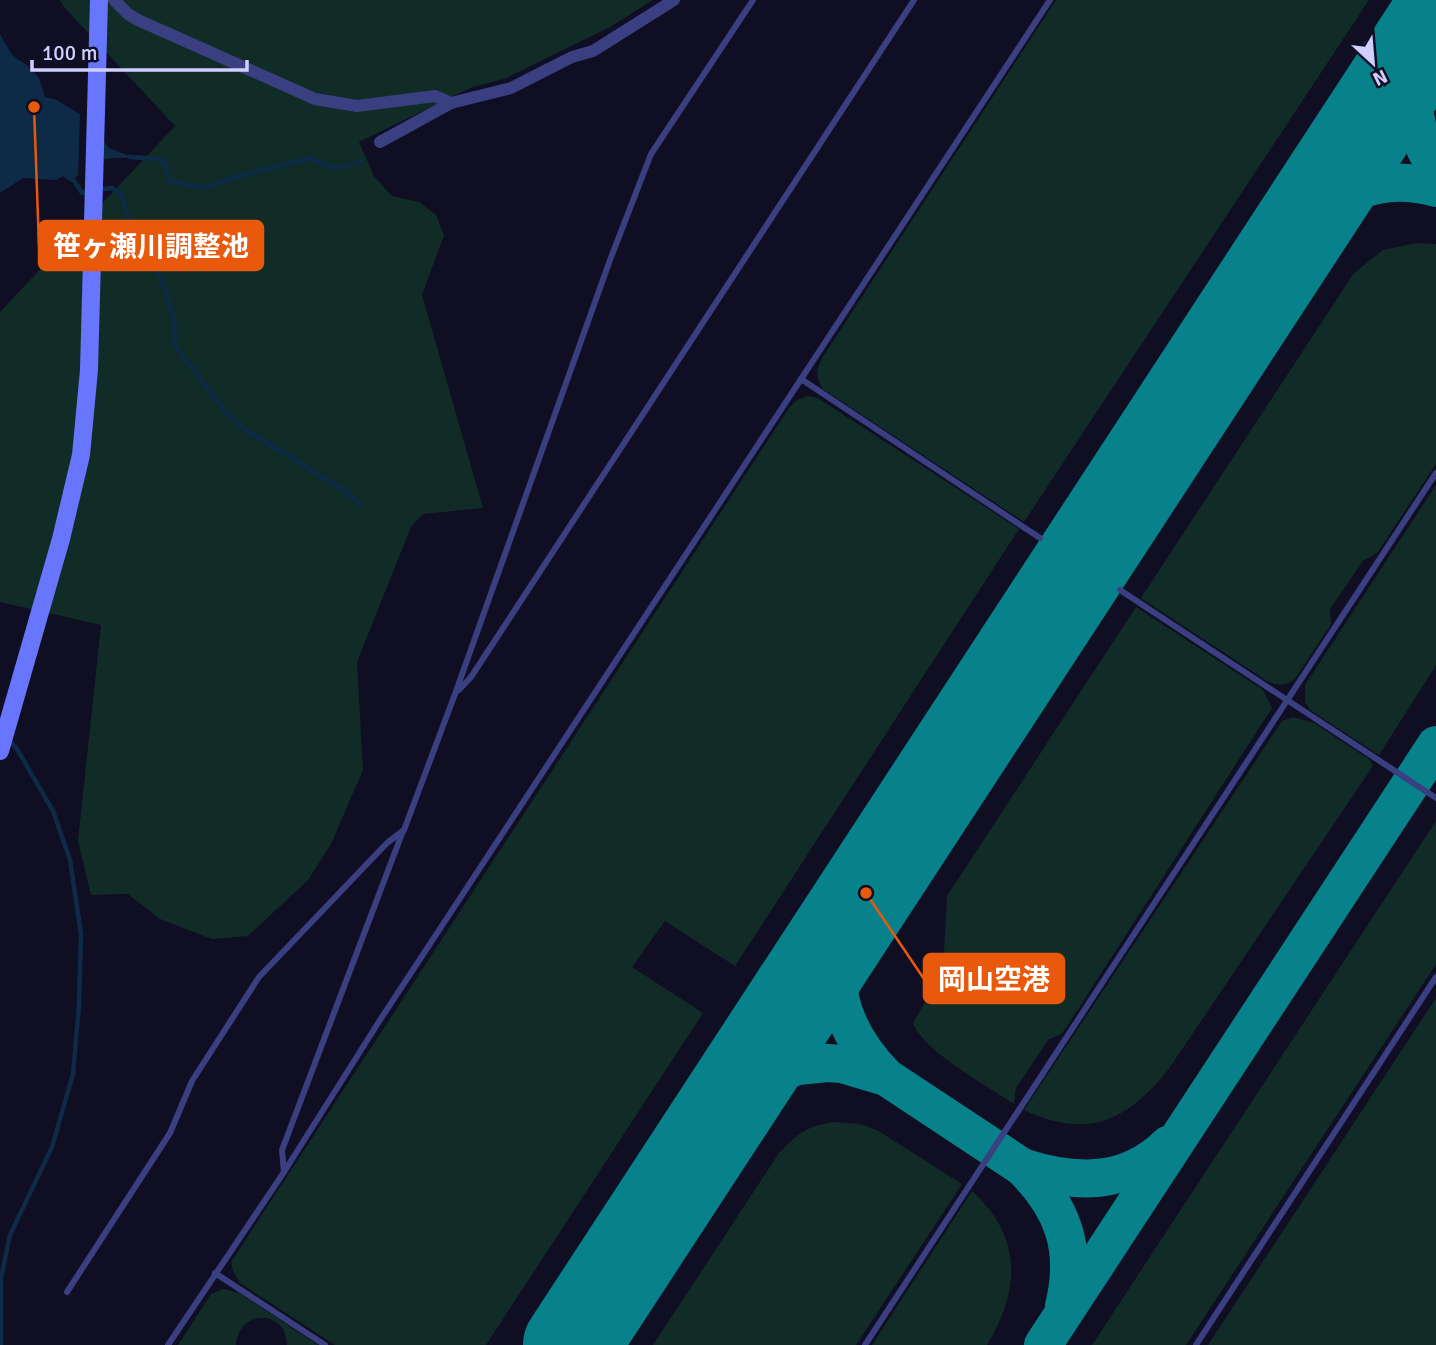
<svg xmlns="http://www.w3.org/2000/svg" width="1436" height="1345" font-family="Signika,'Noto Sans JP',sans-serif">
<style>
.green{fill:#112c27}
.water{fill:#0d2b47}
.pier{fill:#0f0e22}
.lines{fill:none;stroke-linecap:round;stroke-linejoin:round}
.stream{stroke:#0d2b47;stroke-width:4.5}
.taxiway{stroke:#08828a;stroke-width:38}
.runway{stroke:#08828a;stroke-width:96}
.service{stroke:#393f80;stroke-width:6}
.minor{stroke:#393f80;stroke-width:12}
.secondary{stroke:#6776fd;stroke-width:18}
.leader{fill:none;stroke:#e8590c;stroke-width:2.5}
.callout-dot{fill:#e8590c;stroke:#0f0e22;stroke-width:2.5}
.callout{fill:#e8590c;stroke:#e8590c;stroke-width:2.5}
.callout-label{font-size:28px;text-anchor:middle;font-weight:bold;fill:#fff}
</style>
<rect width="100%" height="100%" fill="#0f0e22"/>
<g class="green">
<polygon points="60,0 653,0 610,27 504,79 470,88 359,142 374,176 392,196 419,202 436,215 444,235 422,295 483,508 423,514 411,527 357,662 363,770 331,844 308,880 248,936 212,939 160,919 128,894 91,895 78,841 101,625 0,602 0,312 175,126 64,7"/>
<path d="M1056 0H1369L1024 522 823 389C815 377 816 370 822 358Z"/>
<path d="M1416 243 1436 244V464L1377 553 1363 561 1330 609 1331 624 1295 679C1285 686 1278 686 1267 681L1141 598 1354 273 1383 250Z"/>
<polygon points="808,396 818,398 1019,529 735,966 665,921 632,967 703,1013 486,1345 335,1345 240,1283 233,1271 231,1262 789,408 797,400"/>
<polygon points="1436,485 1436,665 1379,755 1310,710 1305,702 1305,685"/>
<path d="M1136 607 1263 690 1272 708 1066 1028 1061 1034 1048 1040 1016 1088 1014 1104C988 1086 923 1051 913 1023L943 971 947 896Z"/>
<path d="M1293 717 1314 723 1370 760 1373 766 1168 1070C1127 1121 1087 1140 1024 1110L1282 721Z"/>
<polygon points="1436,821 1436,964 1186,1345 1092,1345"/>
<polygon points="1436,998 1436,1345 1208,1345"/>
<path d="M836 1122 860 1124 877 1130 962 1184 856 1345H653L779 1153C798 1133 808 1125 836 1122Z"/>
<path d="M972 1191C1022 1236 1021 1290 987 1345H872Z"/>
<path d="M223 1289 239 1293 318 1345H287C287 1309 239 1309 236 1345H178L211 1294Z"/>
</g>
<path class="water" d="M0 34 12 55 28 66 39 78 45 97 55 99 81 115 109 148 135 158C101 157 95 159 71 182L63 176 56 180 23 178 0 193Z"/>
<polygon class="pier" points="80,111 104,137 104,162 89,169 78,180"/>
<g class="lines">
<g class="stream">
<path d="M130 157 159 159 166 164 169 181 202 188 250 173 311 158C335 171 338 170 362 161"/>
<polyline points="71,176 82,193 89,192"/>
<polyline points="97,190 112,188 122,195 130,223 153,258 165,290 174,318 175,346 225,411 243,428 345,491 360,504"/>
<polyline points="1,1345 1,1278 10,1235 52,1147 73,1074 79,1005 81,934 70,860 53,811 17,749 8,739"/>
</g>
<g class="taxiway">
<path d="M1436 22C1412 74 1402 116 1436 168"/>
<path d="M1294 238C1335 196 1376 171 1436 188"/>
<path d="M866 893C857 910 845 929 841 948 829 998 852 1042 886 1077"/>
<path d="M717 1121 738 1097 766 1077 798 1066 827 1063 842 1064 886 1077 1022 1167C1063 1207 1078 1249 1064 1306"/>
<path d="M1022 1167C1075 1184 1126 1186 1168 1145"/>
<polyline points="1043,1345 1436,745"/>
</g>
<polyline class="runway" points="571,1345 1436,21"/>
<g class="service">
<polyline points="801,379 1040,538"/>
<polyline points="1120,590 1436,798"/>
<polyline points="459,690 471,677 914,0"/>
<polyline points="284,1172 282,1150 403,831"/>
<polyline points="215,1273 325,1345"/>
<polyline points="67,1292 170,1133 192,1081 259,977 387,843 404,830 455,694 610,260 651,154 753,0"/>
<polyline points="168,1345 284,1172 380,1020 1050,0"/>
<polyline points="865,1345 1436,473"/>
<polyline points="1196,1345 1436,977"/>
</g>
<g class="minor">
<polyline points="114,0 128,14 138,20 315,99 357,106 435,96 451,103"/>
<polyline points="380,142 451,103 511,88 572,57 593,51 674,0"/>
</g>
<polyline class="secondary" points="0,751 61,539 81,455 89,370 99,0"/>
</g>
<path class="leader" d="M34 107L39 246M866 893L924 979"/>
<g class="callout-dot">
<circle cx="34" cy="107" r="7"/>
<circle cx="866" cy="893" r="7"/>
</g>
<g class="callout">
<rect x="39" y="221" width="224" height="49" rx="7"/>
<rect x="924" y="954" width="140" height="49" rx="7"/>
</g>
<g class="callout-label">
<text x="151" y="256">笹ヶ瀬川調整池</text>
<text x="994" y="989">岡山空港</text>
</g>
<g transform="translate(1373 63) rotate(154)" stroke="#0f0e22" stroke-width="5" paint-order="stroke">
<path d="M0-5L12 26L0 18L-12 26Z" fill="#cfd0ff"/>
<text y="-10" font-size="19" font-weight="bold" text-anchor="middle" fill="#cfd0ff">N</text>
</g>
<path d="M32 60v10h215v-10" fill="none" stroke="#cfd0ff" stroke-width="3.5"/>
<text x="42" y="60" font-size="21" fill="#cfd0ff" stroke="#0f0e22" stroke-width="5" paint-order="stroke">100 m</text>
</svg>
